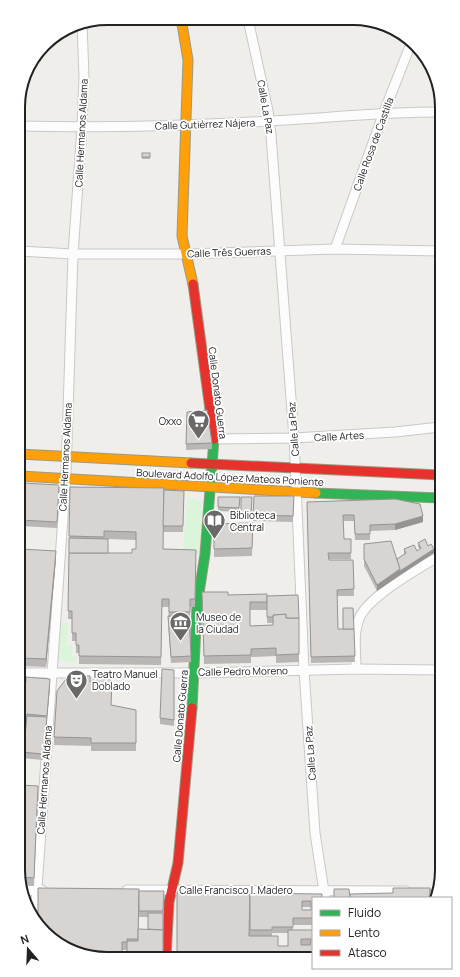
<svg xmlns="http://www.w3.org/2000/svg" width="460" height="977" font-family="Manrope,sans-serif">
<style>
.park{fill:#daf5da}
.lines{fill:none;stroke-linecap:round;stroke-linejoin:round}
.street-casing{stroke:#c9c8c7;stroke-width:11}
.fast-casing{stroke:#999a82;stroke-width:11}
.slow-casing{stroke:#999a82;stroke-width:11}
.jam-casing{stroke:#999a82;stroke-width:11}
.street{stroke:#fdfcfc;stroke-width:9}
.fast{stroke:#30b455;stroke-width:9}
.slow{stroke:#ff9f0a;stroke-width:9}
.jam{stroke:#e5322d;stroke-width:9}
.wall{fill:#b9b6b5;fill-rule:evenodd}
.shaded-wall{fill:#969493}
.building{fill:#d7d4d2;stroke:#969493;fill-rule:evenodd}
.labels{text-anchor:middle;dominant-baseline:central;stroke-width:3.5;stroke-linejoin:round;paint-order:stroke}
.street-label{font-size:10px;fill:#222;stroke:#fff}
.poi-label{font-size:10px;fill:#222;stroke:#fff;text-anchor:start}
.rim{fill:none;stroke:#222;stroke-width:2}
</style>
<rect width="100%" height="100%" fill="#f0eeeb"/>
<g class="park">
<polygon points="188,497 202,502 200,555 182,554"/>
<polygon points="61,623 68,623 67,646 72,646 72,656 76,656 76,662 58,661"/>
</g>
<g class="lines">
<defs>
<g id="street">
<polyline points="248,19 268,111 271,135 294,438 304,670 315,833 325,898"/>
<path d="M18 126C102 128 186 126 270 121 326 118 382 112 439 112"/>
<polyline points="335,249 384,112 412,41"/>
<polyline points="19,251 73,254 186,254 335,249 440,251"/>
<polyline points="214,439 294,438 395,432 440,427"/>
<path d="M356 669C356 653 353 634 359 619 367 597 419 568 441 555"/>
<polyline points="20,673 195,673 356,669 441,670"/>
<polyline points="127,890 406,891"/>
<polyline points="21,891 42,890"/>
<polyline points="35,916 66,474 73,254 82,127 84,77 82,23"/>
</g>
<g id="fast">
<polyline points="316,493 440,498"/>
<polyline points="192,708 197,606 205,554 214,439"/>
</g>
<g id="slow">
<polyline points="181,18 188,60 182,236 193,284"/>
<polyline points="19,454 191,463"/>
<polyline points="20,476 316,493"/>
</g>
<g id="jam">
<polyline points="193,284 214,439"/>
<polyline points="191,463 440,475"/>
<polyline points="166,957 169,902 178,863 192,708"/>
</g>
</defs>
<use href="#street" class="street-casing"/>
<use href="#fast" class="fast-casing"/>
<use href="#slow" class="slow-casing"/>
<use href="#jam" class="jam-casing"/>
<use href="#street" class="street"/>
<use href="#fast" class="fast"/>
<use href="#slow" class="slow"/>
<use href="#jam" class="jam"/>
</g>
<g class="wall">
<rect x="142" y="153" width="8" height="6"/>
<polygon points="187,412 212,443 212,449 186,450"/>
<polygon points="20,481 22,483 59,491 57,528 20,526 20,507 21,507 21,499 20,499"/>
<path d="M70 487 184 491 183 532H163V549L196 550 195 607H190L191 662 171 663 168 622 169 607H162L161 665 79 664V653H76V641H72V619H68ZM108 539 136 540V549L132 553H108Z"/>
<polygon points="254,496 294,496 293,522 253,521"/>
<polygon points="218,497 240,497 239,512 218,511"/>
<polygon points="241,497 252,497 251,518 241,518"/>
<polygon points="307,502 423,522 395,530 370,531 370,540 355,540 354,521 343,521 344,539 351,539 351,559 329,559 329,560 353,560 354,596 337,596 338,629 343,629 353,608 355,662 311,663"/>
<polygon points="253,523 252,556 214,557 214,524"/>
<polygon points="418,543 428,546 434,553 377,591 364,566 364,544 397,559 404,554 404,549 417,551 420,549 418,547"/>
<polygon points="20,549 56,559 46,667 20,666"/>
<path d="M202 592 228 595 267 596 298 595 299 662 276 663V656L251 657V663L204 664ZM250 610H267V623H273V625L250 626Z"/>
<polygon points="174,670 174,726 160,724 160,718"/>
<polygon points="20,678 50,687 43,760 21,758 21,735 25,736 25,734 21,734"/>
<polygon points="90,682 112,689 111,705 136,710 136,751 91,751 91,746 54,745 54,737"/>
<polygon points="21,785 38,794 34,886 21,885"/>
<path d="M139 891H164L163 957 127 950H122V957H90L48 937ZM139 917H148V929H138Z"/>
<path d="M250 893 313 898V925H293V930H313V956L177 957ZM302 907H311V910H302ZM272 933H288V946H278L272 936Z"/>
</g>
<g class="shaded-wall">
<polygon points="423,516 423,522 395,530 395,524"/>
<polygon points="434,549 434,553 400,575 400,571"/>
<polygon points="56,551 56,559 46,667 46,659"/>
<polygon points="400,569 400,575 377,591 377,585"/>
<polygon points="50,679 50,687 43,760 43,754"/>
</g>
<g class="building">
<rect x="142" y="153" width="8" height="4"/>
<polygon points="207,410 212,443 186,444 187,412"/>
<polygon points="20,481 22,481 22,492 20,491"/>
<polygon points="22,483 59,485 57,522 20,520 20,507 21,507"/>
<polygon points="70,487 164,488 163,549 196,550 195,599 190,599 190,612 169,612 169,599 162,599 161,657 79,656 79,645 76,645 76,633 72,633 72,611 68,611 69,553 132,553 132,549 136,549 136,532 104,531 104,537 69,536"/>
<polygon points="164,490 184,491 183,526 163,526"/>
<polygon points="254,496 294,496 293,516 253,515"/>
<polygon points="218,497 240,497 239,508 218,507"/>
<polygon points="241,497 252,497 251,514 241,514"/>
<polygon points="395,499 420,504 423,516 395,524 370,525 370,534 355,534 354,515 343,515 344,539 351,539 351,553 328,553 329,560 353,560 354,589 337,590 338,629 354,629 355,656 311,657 307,502"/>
<polygon points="253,523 252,548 214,549 214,524"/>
<polygon points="69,538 108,539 108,553 69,553"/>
<polygon points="425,539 428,546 431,544 434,549 400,571 397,559 406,553 404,549 414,545 417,551 421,548 418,543"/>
<polygon points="391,541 400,569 377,585 364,559 364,544"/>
<polygon points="20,549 56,551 46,659 20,658"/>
<polygon points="202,592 228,592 228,595 267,594 267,602 250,602 250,626 273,625 273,615 286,614 286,618 299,618 299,654 276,655 276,648 251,649 251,655 204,656"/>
<polygon points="298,595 299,618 286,618 286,614 273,615 273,617 267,617 267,596"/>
<polygon points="343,608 353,608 354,629 343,629"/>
<polygon points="168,616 189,617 191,656 171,657"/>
<polygon points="162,669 174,670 174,720 160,718"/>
<polygon points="69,675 90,676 90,682 101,675 112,681 111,705 136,710 136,743 91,743 91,738 54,737 57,691"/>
<polygon points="26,677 50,679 47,716 27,714 26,726 20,726 20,701 24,701"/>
<polygon points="20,678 26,679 24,701 20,701"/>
<polygon points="27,716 47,717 43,754 21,752 21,735 25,736"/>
<polygon points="21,785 38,786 34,878 21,877"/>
<polygon points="38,888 139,889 138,939 127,939 127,942 122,942 122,957 88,956 48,937 38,920"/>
<polygon points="393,888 430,888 430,898 350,898 350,894 393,893"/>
<polygon points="21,889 27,889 27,902 21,893"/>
<polygon points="334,889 349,889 350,898 334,898"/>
<polygon points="430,890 436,890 433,898 430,898"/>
<polygon points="139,891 164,891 163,911 139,911"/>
<path d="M177 892H250L249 936H278V946H288V930H313V956L177 957ZM301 939H311L310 945H301Z"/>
<path d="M250 893 322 894V898H313V918H293V927H272V930H250ZM302 901H311V910H302Z"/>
<polygon points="148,913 163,913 163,932 163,930 148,929"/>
<polygon points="138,929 163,930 163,957 127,957 127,941 138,941"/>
</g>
<defs>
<symbol id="supermarket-pin" viewBox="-11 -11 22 30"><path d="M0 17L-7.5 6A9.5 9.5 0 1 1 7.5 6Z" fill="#6a6968" stroke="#fff"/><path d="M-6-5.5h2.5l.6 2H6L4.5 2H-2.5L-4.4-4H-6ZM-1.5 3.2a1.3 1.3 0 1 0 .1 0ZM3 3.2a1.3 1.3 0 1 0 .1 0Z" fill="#fff"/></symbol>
<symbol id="library-pin" viewBox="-11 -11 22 30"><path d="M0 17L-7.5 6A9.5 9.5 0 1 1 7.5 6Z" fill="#6a6968" stroke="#fff"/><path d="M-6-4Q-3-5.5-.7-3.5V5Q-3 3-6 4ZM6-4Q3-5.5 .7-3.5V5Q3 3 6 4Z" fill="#fff"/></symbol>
<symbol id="museum-pin" viewBox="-11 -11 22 30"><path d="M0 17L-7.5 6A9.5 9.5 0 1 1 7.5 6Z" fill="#6a6968" stroke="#fff"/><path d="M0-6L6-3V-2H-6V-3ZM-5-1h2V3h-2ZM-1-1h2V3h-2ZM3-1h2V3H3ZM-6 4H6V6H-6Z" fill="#fff"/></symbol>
<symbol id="theatre-pin" viewBox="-11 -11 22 30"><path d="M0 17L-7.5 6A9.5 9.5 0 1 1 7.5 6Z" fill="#6a6968" stroke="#fff"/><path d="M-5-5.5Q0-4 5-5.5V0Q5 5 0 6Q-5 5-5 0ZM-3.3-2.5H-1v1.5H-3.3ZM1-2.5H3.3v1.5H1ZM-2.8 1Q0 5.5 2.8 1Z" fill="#fff"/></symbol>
</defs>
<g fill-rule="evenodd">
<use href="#supermarket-pin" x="186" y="408" width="25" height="34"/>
<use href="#library-pin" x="202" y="508" width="25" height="34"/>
<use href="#museum-pin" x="168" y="610" width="25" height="34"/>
<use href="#theatre-pin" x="64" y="668" width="25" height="34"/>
</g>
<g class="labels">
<g class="street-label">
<text transform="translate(266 107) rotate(80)">Calle La Paz</text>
<text transform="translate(205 124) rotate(-2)">Calle Gutiérrez Nájera</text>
<text transform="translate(81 133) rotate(-87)">Calle Hermanos Aldama</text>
<text transform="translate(373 144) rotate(-70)">Calle Rosa de Castilla</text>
<text transform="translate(229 252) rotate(-2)">Calle Três Guerras</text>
<text transform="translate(218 393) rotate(83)">Calle Donato Guerra</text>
<text transform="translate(293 429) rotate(-94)">Calle La Paz</text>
<text transform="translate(339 436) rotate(-3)">Calle Artes</text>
<text transform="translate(65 457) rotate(-87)">Calle Hermanos Aldama</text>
<text transform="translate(230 477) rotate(3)">Boulevard Adolfo López Mateos Poniente</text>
<text transform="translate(243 671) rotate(-1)">Calle Pedro Moreno</text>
<text transform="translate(180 716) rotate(-85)">Calle Donato Guerra</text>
<text transform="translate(310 753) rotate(-94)">Calle La Paz</text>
<text transform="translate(44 780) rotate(-86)">Calle Hermanos Aldama</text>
<text x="236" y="890">Calle Francisco I. Madero</text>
</g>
<g class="poi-label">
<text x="182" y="421" text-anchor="end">Oxxo</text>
<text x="230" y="515">Biblioteca<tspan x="230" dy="12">Central</tspan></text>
<text x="196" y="617">Museo de<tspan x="196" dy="12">la Ciudad</tspan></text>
<text x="92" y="674">Teatro Manuel<tspan x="92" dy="12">Doblado</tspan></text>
</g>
</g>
<path d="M0 0H460V977H0ZM107 25H353A82 82 0 0 1 435 107V870A82 82 0 0 1 353 952H107A82 82 0 0 1 25 870V107A82 82 0 0 1 107 25Z" fill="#fff" fill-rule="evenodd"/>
<path class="rim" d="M107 25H353A82 82 0 0 1 435 107V870A82 82 0 0 1 353 952H107A82 82 0 0 1 25 870V107A82 82 0 0 1 107 25Z"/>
<rect x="312" y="897" width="140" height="72" fill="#ffffff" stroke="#a7a7a7"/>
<rect x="320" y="910" width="20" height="6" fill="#30b455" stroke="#a7a7a7"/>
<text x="348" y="917" font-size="12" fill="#222222">Fluido</text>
<rect x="320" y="930" width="20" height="6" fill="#ff9f0a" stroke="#a7a7a7"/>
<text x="348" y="937" font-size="12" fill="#222222">Lento</text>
<rect x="320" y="950" width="20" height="6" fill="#e5322d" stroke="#a7a7a7"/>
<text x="348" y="957" font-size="12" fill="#222222">Atasco</text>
<g transform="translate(28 949) rotate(341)" stroke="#ffffff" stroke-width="3" paint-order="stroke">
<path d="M0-3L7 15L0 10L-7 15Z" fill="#222222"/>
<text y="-6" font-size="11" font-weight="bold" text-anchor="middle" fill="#222222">N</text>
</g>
</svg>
